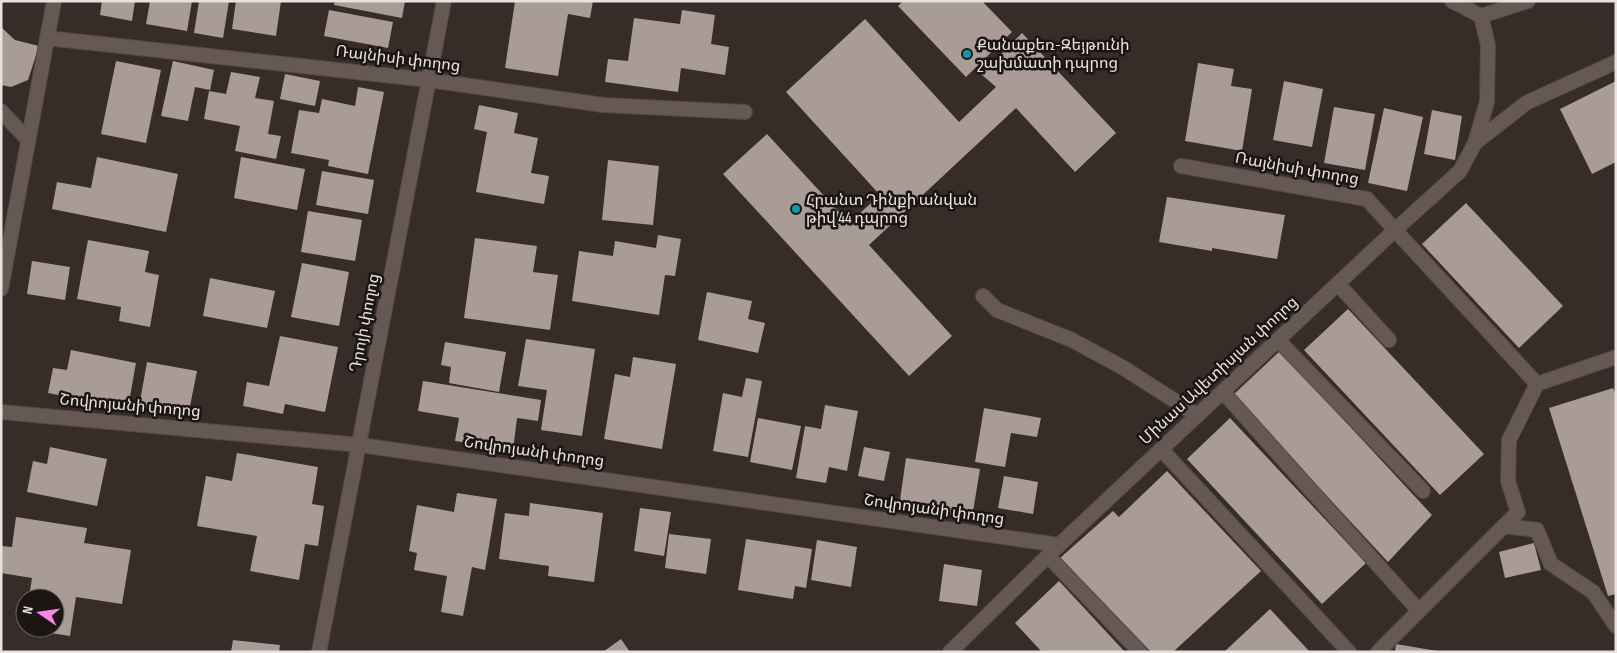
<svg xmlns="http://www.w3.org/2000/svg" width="1617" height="653" font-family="'Sofia Sans Condensed','Noto Sans Armenian',sans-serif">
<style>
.building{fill:#a99b96}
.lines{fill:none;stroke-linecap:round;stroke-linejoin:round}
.service-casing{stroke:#534946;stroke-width:16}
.minor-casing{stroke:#534946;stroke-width:16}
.service{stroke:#665954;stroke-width:14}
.minor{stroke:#665954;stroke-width:14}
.culture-dot{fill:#0f9aa8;stroke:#1b1514;stroke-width:2}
.labels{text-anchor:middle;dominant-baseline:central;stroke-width:5;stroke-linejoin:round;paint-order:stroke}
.poi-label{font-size:16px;fill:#e9e1df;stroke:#1b1514;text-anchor:start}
.street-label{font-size:16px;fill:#e9e1df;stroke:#1b1514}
</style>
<rect width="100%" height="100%" fill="#372c28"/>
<g class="building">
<polygon points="102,1 135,1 132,21 100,15"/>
<polygon points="150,1 192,1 187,31 146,24"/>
<polygon points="199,1 229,1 223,38 194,33"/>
<polygon points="236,1 281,1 276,36 232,29"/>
<polygon points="335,1 405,1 402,18 334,5"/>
<polygon points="515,1 593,1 590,18 568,14 558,76 505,68"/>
<polygon points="903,1 982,1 1012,32 966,77 898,6"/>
<polygon points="329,10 393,22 388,48 324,36"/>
<polygon points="682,10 715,15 711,44 729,47 725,75 681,68 678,92 605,82 608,59 628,61 634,18 680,24"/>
<polygon points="865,19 959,122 996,87 981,74 1022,33 1116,133 1075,172 1016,108 869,245 952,336 909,376 723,174 767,134 849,223 880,195 786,92"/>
<polygon points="1,27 15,40 39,46 28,80 11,87 1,85"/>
<polygon points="116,61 161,70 146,143 101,134"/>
<polygon points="173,61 214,70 210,90 195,87 188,121 161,116"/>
<polygon points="1198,63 1234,69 1231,86 1252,89 1242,151 1185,141"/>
<polygon points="231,72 260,77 255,98 274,101 268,134 281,136 276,159 235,151 240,126 204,119 209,91 226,94"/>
<polygon points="285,74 320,81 315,106 280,99"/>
<polygon points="1284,81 1323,89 1312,147 1273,140"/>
<polygon points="1616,81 1616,162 1592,174 1560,109"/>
<polygon points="358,87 384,92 368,174 328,166 329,160 291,153 299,110 319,113 322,99 355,106"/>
<polygon points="479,105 518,113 514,133 538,138 531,173 549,176 544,204 476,192 487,132 474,129"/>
<polygon points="1334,107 1375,114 1365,170 1324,163"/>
<polygon points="1384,108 1423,117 1407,191 1368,183"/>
<polygon points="1432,110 1462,116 1455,160 1424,154"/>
<polygon points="97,157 178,174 166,232 52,209 57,182 91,188"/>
<polygon points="241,157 305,169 297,210 234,198"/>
<polygon points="608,160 659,166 653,225 602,220"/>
<polygon points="322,171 374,180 368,214 316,205"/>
<polygon points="1167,197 1285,215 1277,259 1212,248 1212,251 1159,242"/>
<polygon points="1466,203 1563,306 1519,348 1422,244"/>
<polygon points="308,211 362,220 355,261 301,252"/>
<polygon points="658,235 681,239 675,276 665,275 659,315 572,301 579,251 613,256 615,241 656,248"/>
<polygon points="475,238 537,246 533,272 558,275 550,330 464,318"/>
<polygon points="88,240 149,251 145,272 159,275 150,327 119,321 121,307 77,299"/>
<polygon points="32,261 70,267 65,300 27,294"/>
<polygon points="302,263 349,272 339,326 291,317"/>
<polygon points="210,278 275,291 267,328 203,316"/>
<polygon points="707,292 752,301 748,319 765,323 758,353 698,340"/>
<polygon points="1348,309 1484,454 1440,495 1304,350"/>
<polygon points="280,336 338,347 325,412 285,404 283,414 243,406 247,382 269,386"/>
<polygon points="526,339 595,349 582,436 541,430 547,390 518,386"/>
<polygon points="445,342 506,352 499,392 449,383 451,367 441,365"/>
<polygon points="71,350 136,363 128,408 48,393 53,368 67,370"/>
<polygon points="1280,351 1432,515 1388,562 1233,395"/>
<polygon points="633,357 676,364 662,449 604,439 615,374 630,377"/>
<polygon points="147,362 197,371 188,416 139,407"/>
<polygon points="746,378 762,381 748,457 713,451 723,393 742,397"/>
<polygon points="423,381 541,400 538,421 517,418 513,450 455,441 459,418 418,411"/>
<polygon points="1613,388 1616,395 1616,594 1608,596 1549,408"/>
<polygon points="825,405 858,411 847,471 829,467 826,483 796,478 805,426 821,429"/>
<polygon points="984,408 1041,418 1037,437 1011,433 1005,467 975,462"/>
<polygon points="758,418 801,426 792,470 750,462"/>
<polygon points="1230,418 1366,563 1322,604 1187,459"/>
<polygon points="50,447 107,459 97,506 27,492 33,461 47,464"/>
<polygon points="864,447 890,452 884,481 858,476"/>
<polygon points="237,453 318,467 312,504 324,506 318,546 305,544 299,580 250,571 257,536 197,526 206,476 232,481"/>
<polygon points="906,458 980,469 972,518 899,507"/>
<polygon points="1167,471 1261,571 1173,652 1151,652 1060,558 1113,511 1119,517"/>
<polygon points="1004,476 1038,482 1033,514 998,508"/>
<polygon points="457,493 497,499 485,570 472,567 463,616 441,612 447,576 414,570 417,553 409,551 417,505 454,512"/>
<polygon points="530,503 603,513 594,582 548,576 549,566 499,559 505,513 529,516"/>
<polygon points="640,508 671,512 664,556 634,551"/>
<polygon points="16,517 87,528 84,543 131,550 122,604 76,597 70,636 24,629 55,628 55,598 29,598 32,578 1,573 1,546 12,547"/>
<polygon points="669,534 711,539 706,574 665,568"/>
<polygon points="746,539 812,549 806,588 795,586 793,599 738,590"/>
<polygon points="817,540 857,547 851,587 811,580"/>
<polygon points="1534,543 1541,570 1505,578 1499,552"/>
<polygon points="944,564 982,570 977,606 939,601"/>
<polygon points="1059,581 1125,652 1042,652 1015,623"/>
<polygon points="1270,609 1310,652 1224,652"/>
<polygon points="621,639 630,652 603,652"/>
<polygon points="233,640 280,645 279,652 231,652"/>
<polygon points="1396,644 1437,651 1437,652 1395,652"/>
</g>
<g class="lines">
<defs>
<g id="service">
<polyline points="1481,16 1528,1"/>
<polyline points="1475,143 1526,103 1616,62"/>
<polyline points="1395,230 1537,384"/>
<polyline points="1338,284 1389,340"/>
<polyline points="983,296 997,310 1072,340 1122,367 1197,415"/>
<polyline points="1278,340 1423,491"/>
<polyline points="1161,449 1349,652"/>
<polyline points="1504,526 1518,512 1508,481 1509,440 1537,384 1616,357"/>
<polyline points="1504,526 1537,530 1551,564 1593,592 1616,626"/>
<polyline points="1048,556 1140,652"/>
</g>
<g id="minor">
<polyline points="47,38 429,80 603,105 745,112"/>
<polyline points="1,111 28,140"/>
<polyline points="1181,166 1367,199 1395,230"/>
<polyline points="1,289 54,1"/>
<polyline points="1223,392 1419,611"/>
<polyline points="1,412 360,445 1059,545"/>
<polyline points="319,652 444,1"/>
<polyline points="950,652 1059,545 1395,230 1460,171 1475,143 1487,102 1488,45 1481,16 1452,1"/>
<polyline points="1378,652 1504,526"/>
</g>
</defs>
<use href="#service" class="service-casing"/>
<use href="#minor" class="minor-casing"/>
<use href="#service" class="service"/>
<use href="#minor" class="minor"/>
</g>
<g class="culture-dot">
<circle cx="967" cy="54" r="5"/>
<circle cx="796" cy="209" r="5"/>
</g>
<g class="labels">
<g class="poi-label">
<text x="977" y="45">Քանաքեռ-Զեյթունի<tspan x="977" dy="18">շախմատի դպրոց</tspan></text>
<text x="806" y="200">Հրանտ Դինքի անվան<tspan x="806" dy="18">թիվ 44 դպրոց</tspan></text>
</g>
<g class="street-label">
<text transform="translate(398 59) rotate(7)">Ռայնիսի փողոց</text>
<text transform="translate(1297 169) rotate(10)">Ռայնիսի փողոց</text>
<text transform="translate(365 323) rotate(-79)">Դրոյի փողոց</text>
<text transform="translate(1219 371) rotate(-43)">Մինաս Ավետիսյան փողոց</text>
<text transform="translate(130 406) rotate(5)">Շովրոյանի փողոց</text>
<text transform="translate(534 452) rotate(8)">Շովրոյանի փողոց</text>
<text transform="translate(934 510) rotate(8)">Շովրոյանի փողոց</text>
</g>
</g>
<rect width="1617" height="653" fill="none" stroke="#e9e1df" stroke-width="5"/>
<g transform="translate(40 613) rotate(283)"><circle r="24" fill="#1b1514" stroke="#6d6765"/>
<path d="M0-4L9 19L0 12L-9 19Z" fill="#f788eb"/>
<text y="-8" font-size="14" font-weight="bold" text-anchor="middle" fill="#e9e1df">N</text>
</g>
</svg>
